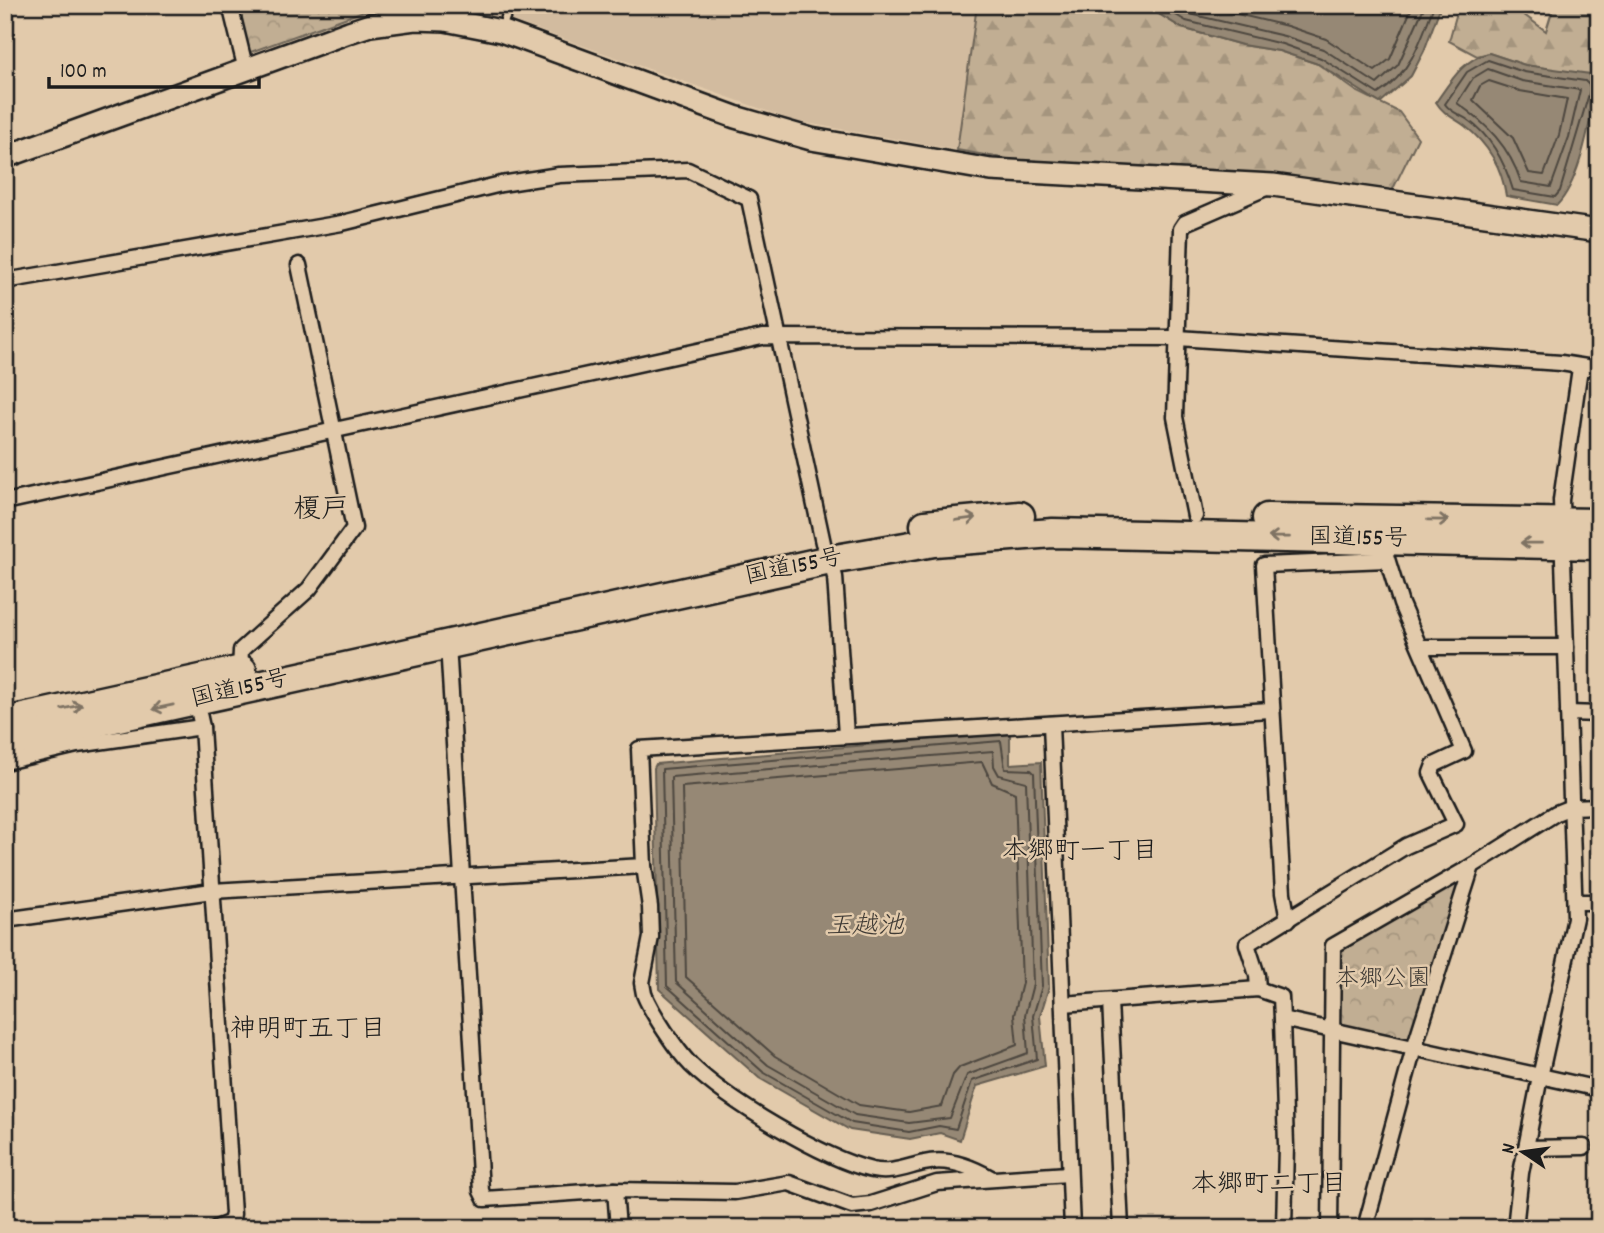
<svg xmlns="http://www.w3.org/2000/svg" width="1604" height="1233" font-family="Dekko,'Klee One',sans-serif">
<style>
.built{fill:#d2bb9f}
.forest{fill:url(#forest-firs);stroke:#6e6558;stroke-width:2}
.park{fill:url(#park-crowns);stroke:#6e6558;stroke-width:2}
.water{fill:#968874;stroke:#655d51;stroke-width:2}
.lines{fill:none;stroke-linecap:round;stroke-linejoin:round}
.shore{stroke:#4d473f;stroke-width:2}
.lane-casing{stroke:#1c1c1c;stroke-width:12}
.street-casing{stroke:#1c1c1c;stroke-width:19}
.secondary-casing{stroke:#1c1c1c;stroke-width:26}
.highway-casing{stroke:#1c1c1c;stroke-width:33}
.lane{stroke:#e2caab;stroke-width:7}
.street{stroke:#e2caab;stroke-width:14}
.secondary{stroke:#e2caab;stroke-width:21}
.highway{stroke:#e2caab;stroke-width:28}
.oneway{stroke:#7f7364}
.labels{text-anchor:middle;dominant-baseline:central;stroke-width:5;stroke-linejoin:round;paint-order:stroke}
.street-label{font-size:24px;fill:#1c1c1c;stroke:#e2caab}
.park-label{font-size:24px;fill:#3d3934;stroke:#e2caab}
.neighbourhood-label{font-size:26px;fill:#1c1c1c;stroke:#e2caab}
.water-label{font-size:26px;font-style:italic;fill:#413c36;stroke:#e2caab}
.quarter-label{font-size:28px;fill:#1c1c1c;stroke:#e2caab}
</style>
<defs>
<pattern id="forest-firs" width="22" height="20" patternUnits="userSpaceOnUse" patternTransform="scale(1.75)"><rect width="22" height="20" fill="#c1ae93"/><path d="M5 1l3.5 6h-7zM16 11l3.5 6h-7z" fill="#a5957e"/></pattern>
<pattern id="park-crowns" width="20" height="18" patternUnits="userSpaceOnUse" patternTransform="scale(1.75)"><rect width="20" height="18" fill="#c1ae93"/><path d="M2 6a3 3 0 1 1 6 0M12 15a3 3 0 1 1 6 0" fill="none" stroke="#a5957e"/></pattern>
</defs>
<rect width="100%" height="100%" fill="#e2caab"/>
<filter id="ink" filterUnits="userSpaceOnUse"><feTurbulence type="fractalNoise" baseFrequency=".0143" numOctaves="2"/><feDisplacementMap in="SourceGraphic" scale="14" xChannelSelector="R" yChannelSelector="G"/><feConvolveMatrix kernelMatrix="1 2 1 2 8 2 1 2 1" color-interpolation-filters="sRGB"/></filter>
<g filter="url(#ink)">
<polygon class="built" points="441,5 977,5 957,150 795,121 488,12"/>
<g class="forest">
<polygon points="977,5 1144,5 1182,28 1242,45 1279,51 1318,64 1356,91 1399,112 1418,138 1392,191 1241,172 1024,162 957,150"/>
<polygon points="1459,5 1501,5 1502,9 1520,12 1546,31 1554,5 1599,5 1599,77 1525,65 1489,53 1477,56 1449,41"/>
</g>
<g class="park">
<polygon points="236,5 394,5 361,12 248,53"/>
<polygon points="1454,879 1460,886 1412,1035 1406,1039 1343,1025 1338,1020 1338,956 1343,949"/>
</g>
<g class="water">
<polygon points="1144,5 1441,5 1424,51 1411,76 1380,103 1318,64 1279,51 1242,45 1182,28"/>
<path d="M1489 53 1525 65 1590 74 1598 84C1590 118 1581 181 1557 205L1506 196C1502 168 1488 144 1465 126 1453 117 1444 115 1436 102 1451 81 1463 59 1489 53Z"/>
<polygon points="1010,732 1010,764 1041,762 1049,987 1040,1016 1045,1066 977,1086 960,1140 940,1133 910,1139 850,1130 759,1078 659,989 654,768 656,764"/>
</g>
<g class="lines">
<g class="shore">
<path d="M1159 5 1186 21 1282 44 1321 58 1378 94C1411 73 1421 40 1434 5"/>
<polyline points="1179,5 1190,14 1284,36 1323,49 1377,84 1398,65 1425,5"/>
<polyline points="1199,5 1287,26 1326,39 1375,71 1390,59 1413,5"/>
<path d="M1488 60 1524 72 1585 81 1591 87 1560 191 1555 197 1513 190C1505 163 1492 137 1468 120 1460 114 1451 113 1445 104L1467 72Z"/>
<path d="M1488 69 1522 81 1580 90 1569 137 1551 187 1521 182C1509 146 1487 124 1457 103L1473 78Z"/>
<polygon points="1489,81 1520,91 1567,99 1559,135 1544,175 1529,173 1513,138 1473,100 1480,86"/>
<polygon points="1001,741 1005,769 1031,770 1034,773 1042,986 1033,1016 1037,1059 972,1081 956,1129 939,1126 909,1132 852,1123 763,1072 667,986 662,769"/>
<polygon points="993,751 994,766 999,775 1026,782 1033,984 1025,1015 1028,1053 967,1075 950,1118 909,1123 855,1115 768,1065 676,982 671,777"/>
<polygon points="982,762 992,783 1015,793 1022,983 1014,1015 1017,1045 960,1067 953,1075 942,1106 909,1112 859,1105 775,1056 686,977 682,787"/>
</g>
<defs>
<polyline id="lane" points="501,30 510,5"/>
<g id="street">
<polyline points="230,5 246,70"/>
<polyline points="5,281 342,223 501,184 559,175 688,170 749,199 823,543"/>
<polyline points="5,502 762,337 1178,338 1561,363 1599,369"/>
<polyline points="1195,516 1175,417 1181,229 1185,223 1268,187"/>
<polyline points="830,560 835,577 846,735"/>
<polyline points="448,644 481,1191 485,1199 615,1190 735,1192 789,1183 852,1206 871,1204 937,1183 1068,1174"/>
<polyline points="1421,647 1566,647"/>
<polyline points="240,670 241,650 309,589 354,528 299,265"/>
<polyline points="196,700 202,727 233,1214 231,1222 216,1228"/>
<polyline points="1568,713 1599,714"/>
<polyline points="1051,724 1072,1228"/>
<polyline points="5,762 77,745 202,727"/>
<polyline points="1576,902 1599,902"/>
<polyline points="5,920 212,891 644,866"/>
<polyline points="1288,920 1283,893 1264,565 1387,560"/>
<polyline points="1258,989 1257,975 1247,944 1406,846 1456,824 1431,773 1434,765 1464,751 1401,604 1381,539"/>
<polyline points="1110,1001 1121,1228"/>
<polyline points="1063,1004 1258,989 1281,997 1282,1019 1599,1089"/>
<polyline points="1282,1019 1286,1146 1284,1228"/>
<polyline points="1526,1148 1584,1147"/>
<path d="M991 1178C972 1167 947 1157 924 1163 906 1167 891 1174 872 1170 822 1158 728 1101 691 1065 677 1051 651 1012 644 994L642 983 651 937 650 907 644 866 639 749 1270 710"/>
<polyline points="615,1190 618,1228"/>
<polyline points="1330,1228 1333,946 1472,866"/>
<polyline points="1365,1228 1414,1048 1472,866 1556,813 1571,807 1599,806"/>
<polyline points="1515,1228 1521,1173 1540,1077 1575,918 1561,500 1580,368 1586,368"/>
</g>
<polyline id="secondary" points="5,157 349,32 370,25 415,19 445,20 501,31 735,117 811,139 991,170 1273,185 1599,231"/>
<g id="highway">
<polyline points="1267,518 1599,523"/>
<polyline points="925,525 1020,516"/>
<polyline points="5,722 242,670"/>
<polyline points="5,742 830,560 934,542 1053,533 1599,545"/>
</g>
</defs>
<use href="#lane" class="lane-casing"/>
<use href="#street" class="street-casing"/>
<use href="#secondary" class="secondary-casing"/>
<use href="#highway" class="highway-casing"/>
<use href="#lane" class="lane"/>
<use href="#street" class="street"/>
<use href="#secondary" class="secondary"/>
<use href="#highway" class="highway"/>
</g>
<defs><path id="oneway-shaft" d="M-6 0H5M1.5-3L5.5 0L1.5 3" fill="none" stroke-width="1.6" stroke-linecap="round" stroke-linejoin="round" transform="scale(1.75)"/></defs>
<g class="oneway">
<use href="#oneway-shaft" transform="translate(966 519) rotate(-7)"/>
<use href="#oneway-shaft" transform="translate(1438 520) rotate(1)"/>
<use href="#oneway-shaft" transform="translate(1279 537) rotate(-179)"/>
<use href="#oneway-shaft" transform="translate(1531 543) rotate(-179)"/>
<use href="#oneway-shaft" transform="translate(72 707) rotate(-12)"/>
<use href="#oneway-shaft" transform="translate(163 707) rotate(168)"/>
</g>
</g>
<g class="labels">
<g class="street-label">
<text transform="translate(1358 539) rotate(1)">国道155号</text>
<text transform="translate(794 568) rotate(-12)">国道155号</text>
<text transform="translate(240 690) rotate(-13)">国道155号</text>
</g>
<g class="park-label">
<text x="1383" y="980">本郷公園</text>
</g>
<g class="neighbourhood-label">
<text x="1080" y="852">本郷町一丁目</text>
<text x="308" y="1030">神明町五丁目</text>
<text x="1269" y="1185">本郷町二丁目</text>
</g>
<g class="water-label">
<text x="865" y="927">玉越池</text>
</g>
<g class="quarter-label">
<text x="321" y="512">榎戸</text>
</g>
</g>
<rect width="1604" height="1233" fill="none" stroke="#e2caab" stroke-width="28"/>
<rect x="14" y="14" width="1576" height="1205" fill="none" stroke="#1c1c1c" stroke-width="2.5" filter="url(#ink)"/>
<g transform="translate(1523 1152) rotate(283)" stroke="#e2caab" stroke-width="5" paint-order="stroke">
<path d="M0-5L12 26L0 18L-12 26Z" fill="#1c1c1c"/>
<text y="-10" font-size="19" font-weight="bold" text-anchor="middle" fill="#1c1c1c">N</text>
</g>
<path d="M49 77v10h210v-10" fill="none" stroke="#1c1c1c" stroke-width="3.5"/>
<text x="60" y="77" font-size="21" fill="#1c1c1c" stroke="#e2caab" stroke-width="5" paint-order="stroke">100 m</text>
</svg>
